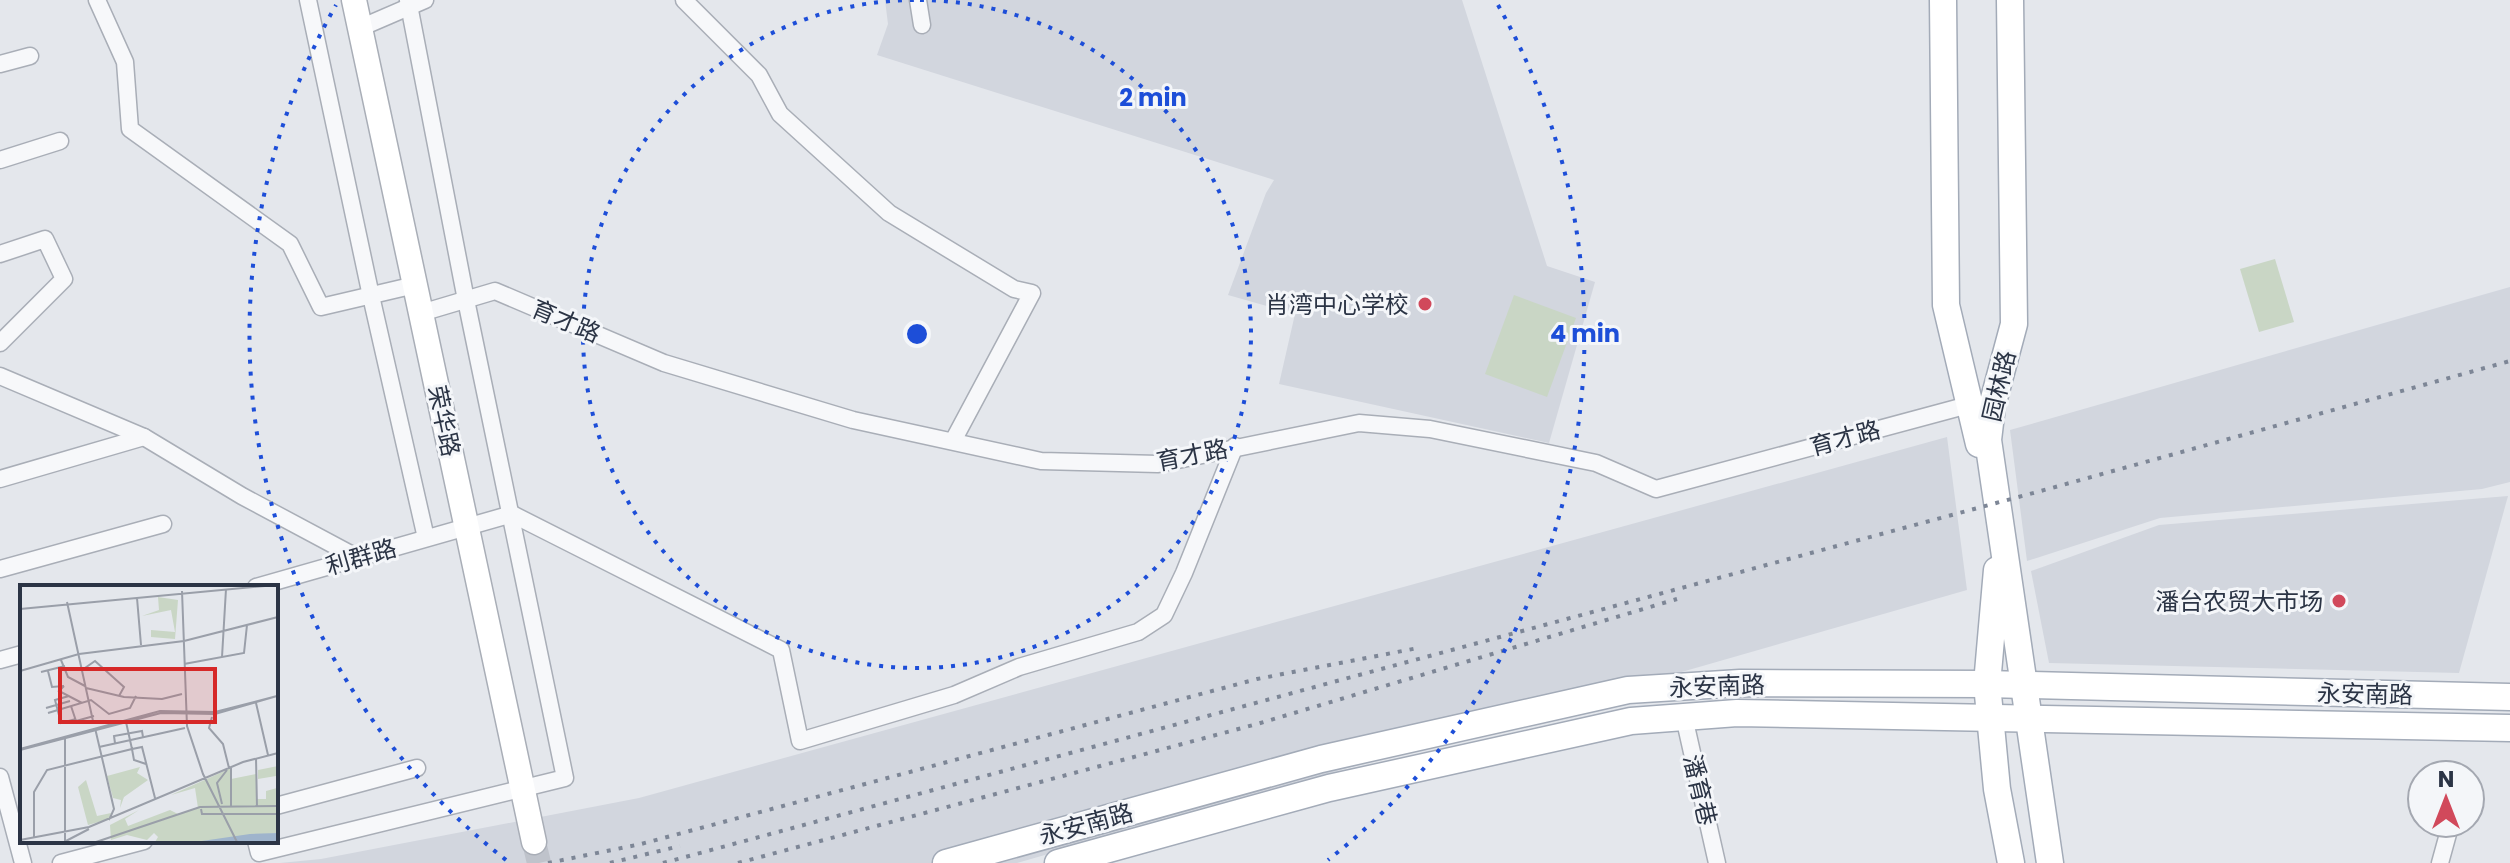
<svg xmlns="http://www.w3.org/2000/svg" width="2510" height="863" font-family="Poppins,'Noto Sans SC',sans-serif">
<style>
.built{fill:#d2d6de}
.green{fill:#c9d6c5}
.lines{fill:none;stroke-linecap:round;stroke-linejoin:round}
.secondary-tunnel{stroke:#bfc3cb;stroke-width:24;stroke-dasharray:24 12;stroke-linecap:butt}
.street-casing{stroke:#a9aeb7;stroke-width:19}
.secondary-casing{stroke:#a9aeb7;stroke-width:27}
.primary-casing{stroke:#a3abb8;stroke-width:29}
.street{stroke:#f7f8fa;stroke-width:16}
.secondary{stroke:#fff;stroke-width:24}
.primary{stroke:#fff;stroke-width:26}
.rail{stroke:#7d8696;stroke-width:4;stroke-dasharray:4 8;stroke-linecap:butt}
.ring{fill:none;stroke:#1d4ed8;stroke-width:4;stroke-dasharray:4 8}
.poi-dot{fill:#d1495b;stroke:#f4f6f9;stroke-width:3}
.labels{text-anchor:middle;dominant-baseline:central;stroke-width:6;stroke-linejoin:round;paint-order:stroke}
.poi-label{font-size:24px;fill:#2b3445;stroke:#f4f6f9;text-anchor:end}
.street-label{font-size:24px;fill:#2b3445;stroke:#f4f6f9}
.inset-road{fill:none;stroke:#9a9fa9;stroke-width:2}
.view{fill:#d62828;fill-opacity:0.15;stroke:#d62828;stroke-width:4}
.inset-edge{fill:none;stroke:#2b3445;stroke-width:4}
.centre{fill:#1d4ed8;stroke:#f4f6f9;stroke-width:4}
.ring-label{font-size:24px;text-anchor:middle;font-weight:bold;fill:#1d4ed8;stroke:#f4f6f9;stroke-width:6;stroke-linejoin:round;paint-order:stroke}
</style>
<rect width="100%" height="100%" fill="#e4e7ec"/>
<g class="built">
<polygon points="885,0 1462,0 1547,266 1595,282 1549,443 1279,384 1295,314 1228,295 1266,193 1274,180 877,55 888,24"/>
<polygon points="2510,287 2510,482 2482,489 2160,518 2027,561 2010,430"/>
<polygon points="1947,437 1967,590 1017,863 280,863 321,859 639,798"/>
<polygon points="2508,496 2459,673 2049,663 2031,571 2159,525"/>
</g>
<g class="green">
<polygon points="2275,259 2294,322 2259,332 2240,269"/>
<polygon points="1514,295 1576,318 1547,397 1485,374"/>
</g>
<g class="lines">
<polyline class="secondary-tunnel" points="534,842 539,863"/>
<defs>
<g id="street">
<polyline points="97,0 125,62 130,129 290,244 321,307 415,285"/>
<polyline points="308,0 371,296 426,538"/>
<polyline points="684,0 759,75 780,114 889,213 1014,289 1032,293 953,441"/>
<polyline points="918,0 922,25"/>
<polyline points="360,28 425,0"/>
<polyline points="0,64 30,56"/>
<polyline points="0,160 60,141"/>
<polyline points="0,254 45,239 64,279 0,343"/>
<polyline points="421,313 495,291 664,363 853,420 1041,461 1158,464 1359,423 1430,429 1596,463 1656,489 1972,404"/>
<polyline points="0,376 144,437 242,496 358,558"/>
<polyline points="0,479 144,437"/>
<polyline points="0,569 163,524"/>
<polyline points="256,587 512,514 781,650 800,741 954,695 1019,667 1138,632 1164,615 1184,573 1235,446"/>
<polyline points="0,660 22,654"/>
<polyline points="1684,717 1717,863"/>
<polyline points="0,777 23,863"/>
<polyline points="276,806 417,768"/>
<polyline points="256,841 259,853 565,778 466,300 408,0"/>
<polyline points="61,863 144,841"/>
<polyline points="2440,863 2451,823"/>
</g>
<polyline id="secondary" points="354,0 534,842"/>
<g id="primary">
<polyline points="1943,0 1946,305 1979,444"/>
<polyline points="2010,0 2014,324 1992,406 1988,440 2050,863"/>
<polyline points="1997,570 1987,684 1997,789 2011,863"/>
<polyline points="946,863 1321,759 1628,690 1740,683 1987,684 2510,697"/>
<polyline points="1058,863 1329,788 1631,721 1737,713 2510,728"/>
</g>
</defs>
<use href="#street" class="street-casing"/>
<use href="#secondary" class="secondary-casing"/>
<use href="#primary" class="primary-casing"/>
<use href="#street" class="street"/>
<use href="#secondary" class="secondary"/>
<use href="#primary" class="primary"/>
<g class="rail">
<polyline points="548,863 641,844 1257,679 1418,648"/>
<polyline points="610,863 680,846"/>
<polyline points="663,863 2048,489 2510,361"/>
<polyline points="738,863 1257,724 1677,599"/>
</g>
</g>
<g class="ring">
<path d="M920 0A334 334 0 1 1 914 0"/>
<path d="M506 860A668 668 0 0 1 336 5M1498 5A668 668 0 0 1 1328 860"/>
</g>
<g class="poi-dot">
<circle cx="1425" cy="304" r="8"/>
<circle cx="2339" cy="601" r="8"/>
</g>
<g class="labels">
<g class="poi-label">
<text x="1409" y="304">肖湾中心学校</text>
<text x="2323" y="601">潘台农贸大市场</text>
</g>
<g class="street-label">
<text transform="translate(566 321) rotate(23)">育才路</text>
<text transform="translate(1999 386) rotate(-77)">园林路</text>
<text transform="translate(444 421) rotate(78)">荣华路</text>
<text transform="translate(1845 438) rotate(-15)">育才路</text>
<text transform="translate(1192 455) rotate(-11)">育才路</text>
<text transform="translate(361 557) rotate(-16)">利群路</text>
<text transform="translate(1717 686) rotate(-2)">永安南路</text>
<text transform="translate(2365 694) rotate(1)">永安南路</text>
<text transform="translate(1700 790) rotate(77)">潘育巷</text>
<text transform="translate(1086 824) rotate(-15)">永安南路</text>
</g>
</g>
<g transform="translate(20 585)">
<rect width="258" height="258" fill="#e4e7ec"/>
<path d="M138 12 158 15 155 54 131 52V45L155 47 151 25 122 31 139 25ZM258 181V248L175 257H135L138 252 134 248 127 255 107 250 91 255 90 240 119 225 105 234 108 241 150 225 158 229 178 223 175 203 151 210 211 183V194L236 189 237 214H246V206L257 203 256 191 238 194V185ZM120 182 117 188 128 195 104 212 100 223 101 215 93 213 87 191ZM66 195 77 231 91 228 89 234 68 240 58 202Z" fill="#c9d6c5"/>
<path d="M258 248V257H175L230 249Z" fill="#9fb4cc"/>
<path class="inset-road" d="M162 6 167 141 183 189 217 257M117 13 121 60M47 17 73 136M0 24 245 1M202 72 206 4M41 75 48 92 65 101M164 79 224 68 227 40M62 85 75 76 104 102 99 111M0 86 59 69 164 56 258 32M28 86 32 102 44 101M21 87 45 81M44 101 39 106 62 118M66 103 104 112 142 114 162 109M49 111 35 115 41 138 56 134M236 118 248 170M51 121 56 136 74 131M26 123 50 116M28 128 71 115 89 129 110 123 116 111M192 132 189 143 203 159 209 183M106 137 112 164 122 162 135 213M75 143 94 224 89 235M45 154V257M95 158 94 151 122 146 123 152M79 162 165 143M0 164 140 126 195 127 257 111 195 129 141 128 0 165M236 173 237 222M202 219 197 198 207 185M211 223V183M181 224 182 229H258M14 254V207L27 185 112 164 114 175 126 179M0 255 69 242 223 177 258 168M44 257 69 244M76 257 180 222 258 221"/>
<path class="view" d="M40 84H195V137H40Z"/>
<rect width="258" height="258" class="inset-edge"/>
</g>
<circle cx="917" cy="334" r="12" class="centre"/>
<g class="ring-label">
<text x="1153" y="106">2 min</text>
<text x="1585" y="342">4 min</text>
</g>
<g transform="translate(2446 799)"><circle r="38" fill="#f4f6f9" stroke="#a4a8b1" stroke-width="2"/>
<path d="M0-6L14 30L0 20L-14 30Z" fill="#d1495b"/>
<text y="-12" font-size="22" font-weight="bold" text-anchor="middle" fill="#2b3445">N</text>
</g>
</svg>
